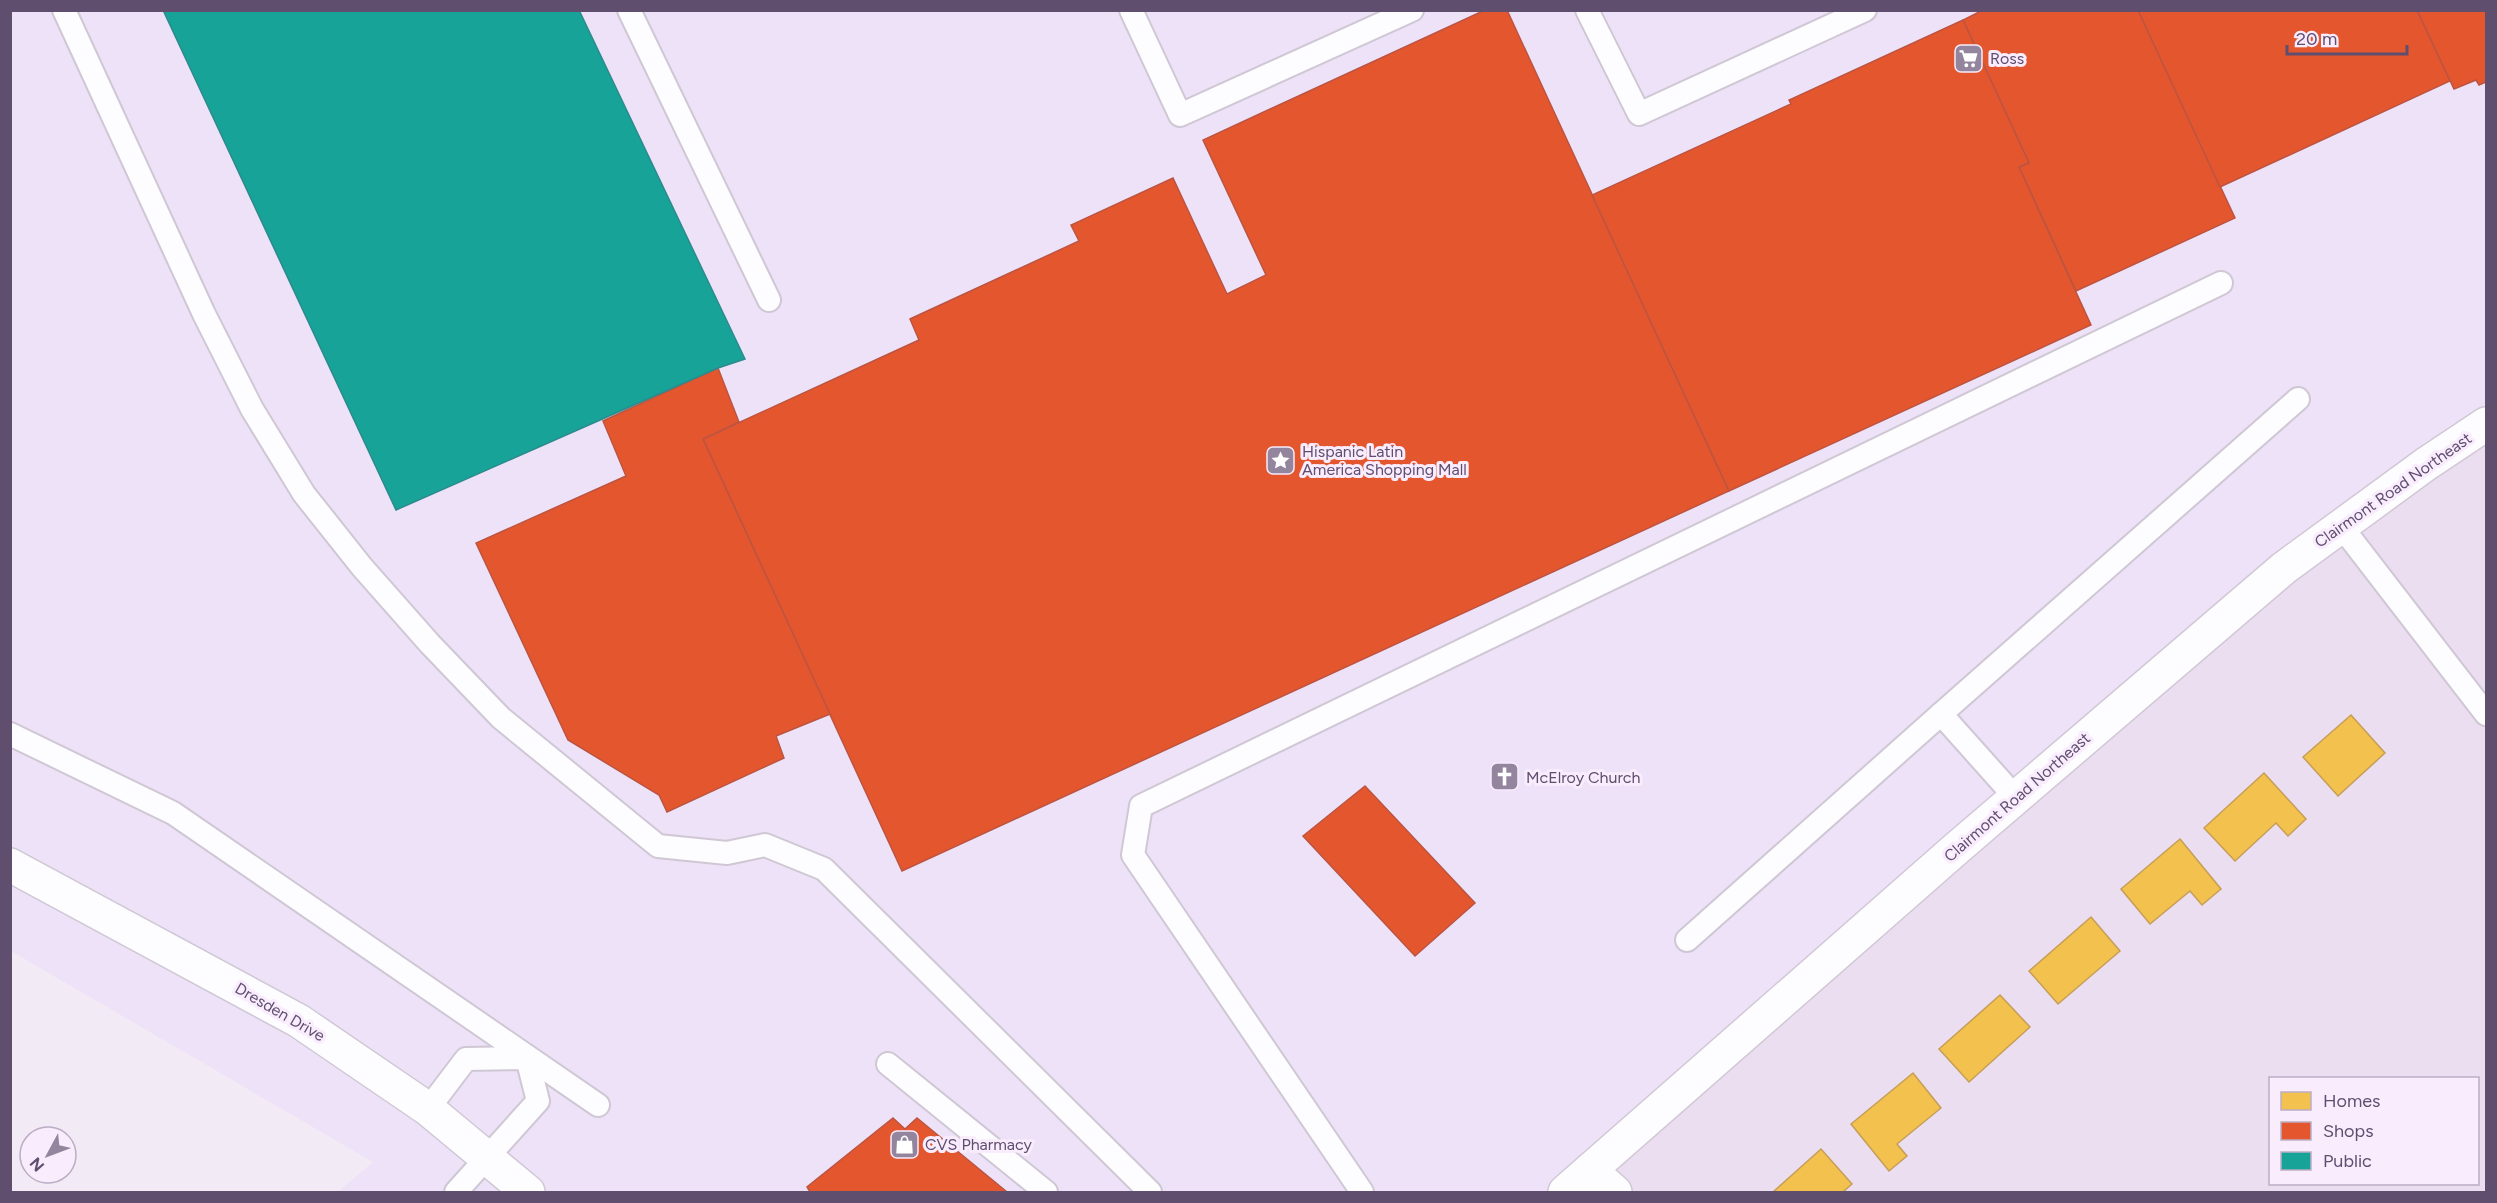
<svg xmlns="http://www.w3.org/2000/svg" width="2497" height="1203" font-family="Figtree,sans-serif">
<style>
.residential{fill:#ebdef0;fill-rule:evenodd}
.commercial{fill:#ede2f7}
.homes{fill:#f2c14e;stroke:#c69e58;stroke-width:1.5}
.shops{fill:#e4572e;stroke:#bc5442;stroke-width:1.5}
.public{fill:#17a398;stroke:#2d8a8c;stroke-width:1.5}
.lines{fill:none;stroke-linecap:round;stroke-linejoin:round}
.service-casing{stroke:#cfc8d4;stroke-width:26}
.minor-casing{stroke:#cfc8d4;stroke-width:36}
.tertiary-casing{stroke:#cfc8d4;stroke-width:36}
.secondary-casing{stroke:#d1c8d5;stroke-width:36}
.service{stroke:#fdfcfe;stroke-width:22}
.minor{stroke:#fdfcfe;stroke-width:33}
.tertiary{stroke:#fdfcfe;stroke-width:33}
.secondary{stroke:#fdfcfe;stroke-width:33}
.labels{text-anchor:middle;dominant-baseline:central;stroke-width:6;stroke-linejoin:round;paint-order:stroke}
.poi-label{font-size:16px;fill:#604e6f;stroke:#f9ecfd;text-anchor:start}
.street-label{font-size:16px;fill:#604e6f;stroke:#f9ecfd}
</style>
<rect width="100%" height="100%" fill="#f2eaf5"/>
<path class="residential" d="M2486 436V1192H1585L2281 562ZM2270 1078H2478V1184H2270Z"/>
<polygon class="commercial" points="11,11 2486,11 2486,436 2281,562 1585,1192 338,1192 373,1162 11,951"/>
<g class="homes">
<polygon points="2351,715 2385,753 2338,796 2303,757"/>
<polygon points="2264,773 2306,819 2288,836 2276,823 2235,861 2204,828"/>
<polygon points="2180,839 2221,889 2202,905 2190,891 2150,924 2121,889"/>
<polygon points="2091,917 2120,951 2058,1004 2029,971"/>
<polygon points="2000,995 2030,1027 1969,1082 1939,1049"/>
<polygon points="1913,1073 1941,1108 1897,1144 1907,1156 1889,1171 1851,1124"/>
<polygon points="1821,1149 1852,1184 1843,1192 1773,1192"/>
</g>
<g class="shops">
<polygon points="1485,10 1507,10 1729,491 902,871 703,439 919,340 910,319 1079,241 1071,225 1173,178 1227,294 1266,275 1203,140"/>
<polygon points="1983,10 2138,10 2235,218 2076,291 2019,167 2029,163 1963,20"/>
<polygon points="2138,10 2417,10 2450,81 2220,187"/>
<polygon points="2417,10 2486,10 2486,82 2479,85 2476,80 2454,89"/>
<polygon points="1963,20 2029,163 2019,167 2091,325 1729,491 1592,195 1791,104 1789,100"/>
<polygon points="718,368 739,422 703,439 830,714 776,736 784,758 667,812 659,795 568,740 476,543 626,476 603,421"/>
<polygon points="1365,786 1475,903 1415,956 1303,836"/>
<polygon points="893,1118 905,1129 917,1118 1007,1192 810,1192 807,1187"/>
</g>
<polygon class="public" points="163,10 579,10 745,359 718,368 396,510"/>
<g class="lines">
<defs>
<g id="service">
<polyline points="64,10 204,314 252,409 304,494 362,567 430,644 501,718 658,846 727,853 765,845 824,869 1150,1192"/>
<polyline points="629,10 769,300"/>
<polyline points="1131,10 1180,115 1412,10"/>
<polyline points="1587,10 1639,114 1865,10"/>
<polyline points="2341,526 2486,714"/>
<polyline points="10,734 173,813 598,1105"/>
<polyline points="2016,798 1941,714 2298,399"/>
<polyline points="1687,940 1941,714"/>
<polyline points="888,1064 1046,1192"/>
<polyline points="428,1109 466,1059 527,1058 538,1101 456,1192"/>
<polyline points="1362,1192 1133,855 1141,806 2221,283"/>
</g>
<polyline id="minor" points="1590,1170 1615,1192"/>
<polyline id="tertiary" points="10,865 299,1021 428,1109 528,1192"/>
<polyline id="secondary" points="1565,1192 1957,848 2284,568 2426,464 2486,424"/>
</defs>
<use href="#service" class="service-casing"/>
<use href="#minor" class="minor-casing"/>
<use href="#tertiary" class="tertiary-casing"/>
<use href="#secondary" class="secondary-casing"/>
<use href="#service" class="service"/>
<use href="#minor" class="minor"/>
<use href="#tertiary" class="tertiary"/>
<use href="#secondary" class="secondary"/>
</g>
<defs>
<symbol id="supermarket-square" viewBox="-11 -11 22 22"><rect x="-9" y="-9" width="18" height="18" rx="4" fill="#93859e" stroke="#f9ecfd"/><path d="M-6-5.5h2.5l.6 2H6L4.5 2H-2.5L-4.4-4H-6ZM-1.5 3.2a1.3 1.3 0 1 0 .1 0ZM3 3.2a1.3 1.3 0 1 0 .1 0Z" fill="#fff"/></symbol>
<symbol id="sight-square" viewBox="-11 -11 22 22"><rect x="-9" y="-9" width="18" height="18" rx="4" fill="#93859e" stroke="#f9ecfd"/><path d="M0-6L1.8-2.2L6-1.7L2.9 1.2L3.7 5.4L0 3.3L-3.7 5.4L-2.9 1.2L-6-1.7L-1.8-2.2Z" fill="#fff"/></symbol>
<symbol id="church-square" viewBox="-11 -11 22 22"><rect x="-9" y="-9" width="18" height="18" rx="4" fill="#93859e" stroke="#f9ecfd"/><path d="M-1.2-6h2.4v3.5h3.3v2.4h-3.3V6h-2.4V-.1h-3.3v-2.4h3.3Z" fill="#fff"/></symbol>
<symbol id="shop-square" viewBox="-11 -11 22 22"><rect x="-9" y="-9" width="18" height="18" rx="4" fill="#93859e" stroke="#f9ecfd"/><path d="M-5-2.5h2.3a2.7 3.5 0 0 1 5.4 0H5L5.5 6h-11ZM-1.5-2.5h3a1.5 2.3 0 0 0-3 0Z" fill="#fff"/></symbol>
</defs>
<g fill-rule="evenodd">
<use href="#supermarket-square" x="1952" y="42" width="33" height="33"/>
<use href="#sight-square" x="1264" y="444" width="33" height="33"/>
<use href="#church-square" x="1488" y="760" width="33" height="33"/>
<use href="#shop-square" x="888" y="1128" width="33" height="33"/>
</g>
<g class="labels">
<g class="poi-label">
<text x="1990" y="58">Ross</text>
<text x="1302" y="451">Hispanic Latin<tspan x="1302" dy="18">America Shopping Mall</tspan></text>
<text x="1526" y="777">McElroy Church</text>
<text x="925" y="1144">CVS Pharmacy</text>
</g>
<g class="street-label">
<text transform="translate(2393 490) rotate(-35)">Clairmont Road Northeast</text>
<text transform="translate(2017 797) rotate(-41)">Clairmont Road Northeast</text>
<text transform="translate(280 1012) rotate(30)">Dresden Drive</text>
</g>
</g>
<rect width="2497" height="1203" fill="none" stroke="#604e6f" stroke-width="24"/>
<rect x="2269" y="1077" width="210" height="108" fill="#f9ecfd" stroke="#bcadc4" stroke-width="1.5"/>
<rect x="2281" y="1092" width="30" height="18" fill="#f2c14e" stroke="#bcadc4" stroke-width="1.5"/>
<text x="2323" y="1107" font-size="18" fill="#604e6f">Homes</text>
<rect x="2281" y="1122" width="30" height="18" fill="#e4572e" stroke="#bcadc4" stroke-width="1.5"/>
<text x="2323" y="1137" font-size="18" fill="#604e6f">Shops</text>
<rect x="2281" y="1152" width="30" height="18" fill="#17a398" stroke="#bcadc4" stroke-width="1.5"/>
<text x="2323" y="1167" font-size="18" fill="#604e6f">Public</text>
<g transform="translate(48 1155) rotate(229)"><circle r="28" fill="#f9ecfd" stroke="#bcadc4" stroke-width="1.5"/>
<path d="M0-4.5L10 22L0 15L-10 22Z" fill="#93859e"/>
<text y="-9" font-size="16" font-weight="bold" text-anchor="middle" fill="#604e6f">N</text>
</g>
<path d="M2287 45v9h120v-9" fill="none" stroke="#604e6f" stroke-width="3"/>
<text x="2296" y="45" font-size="18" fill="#604e6f" stroke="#f9ecfd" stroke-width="4.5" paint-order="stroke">20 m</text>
</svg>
